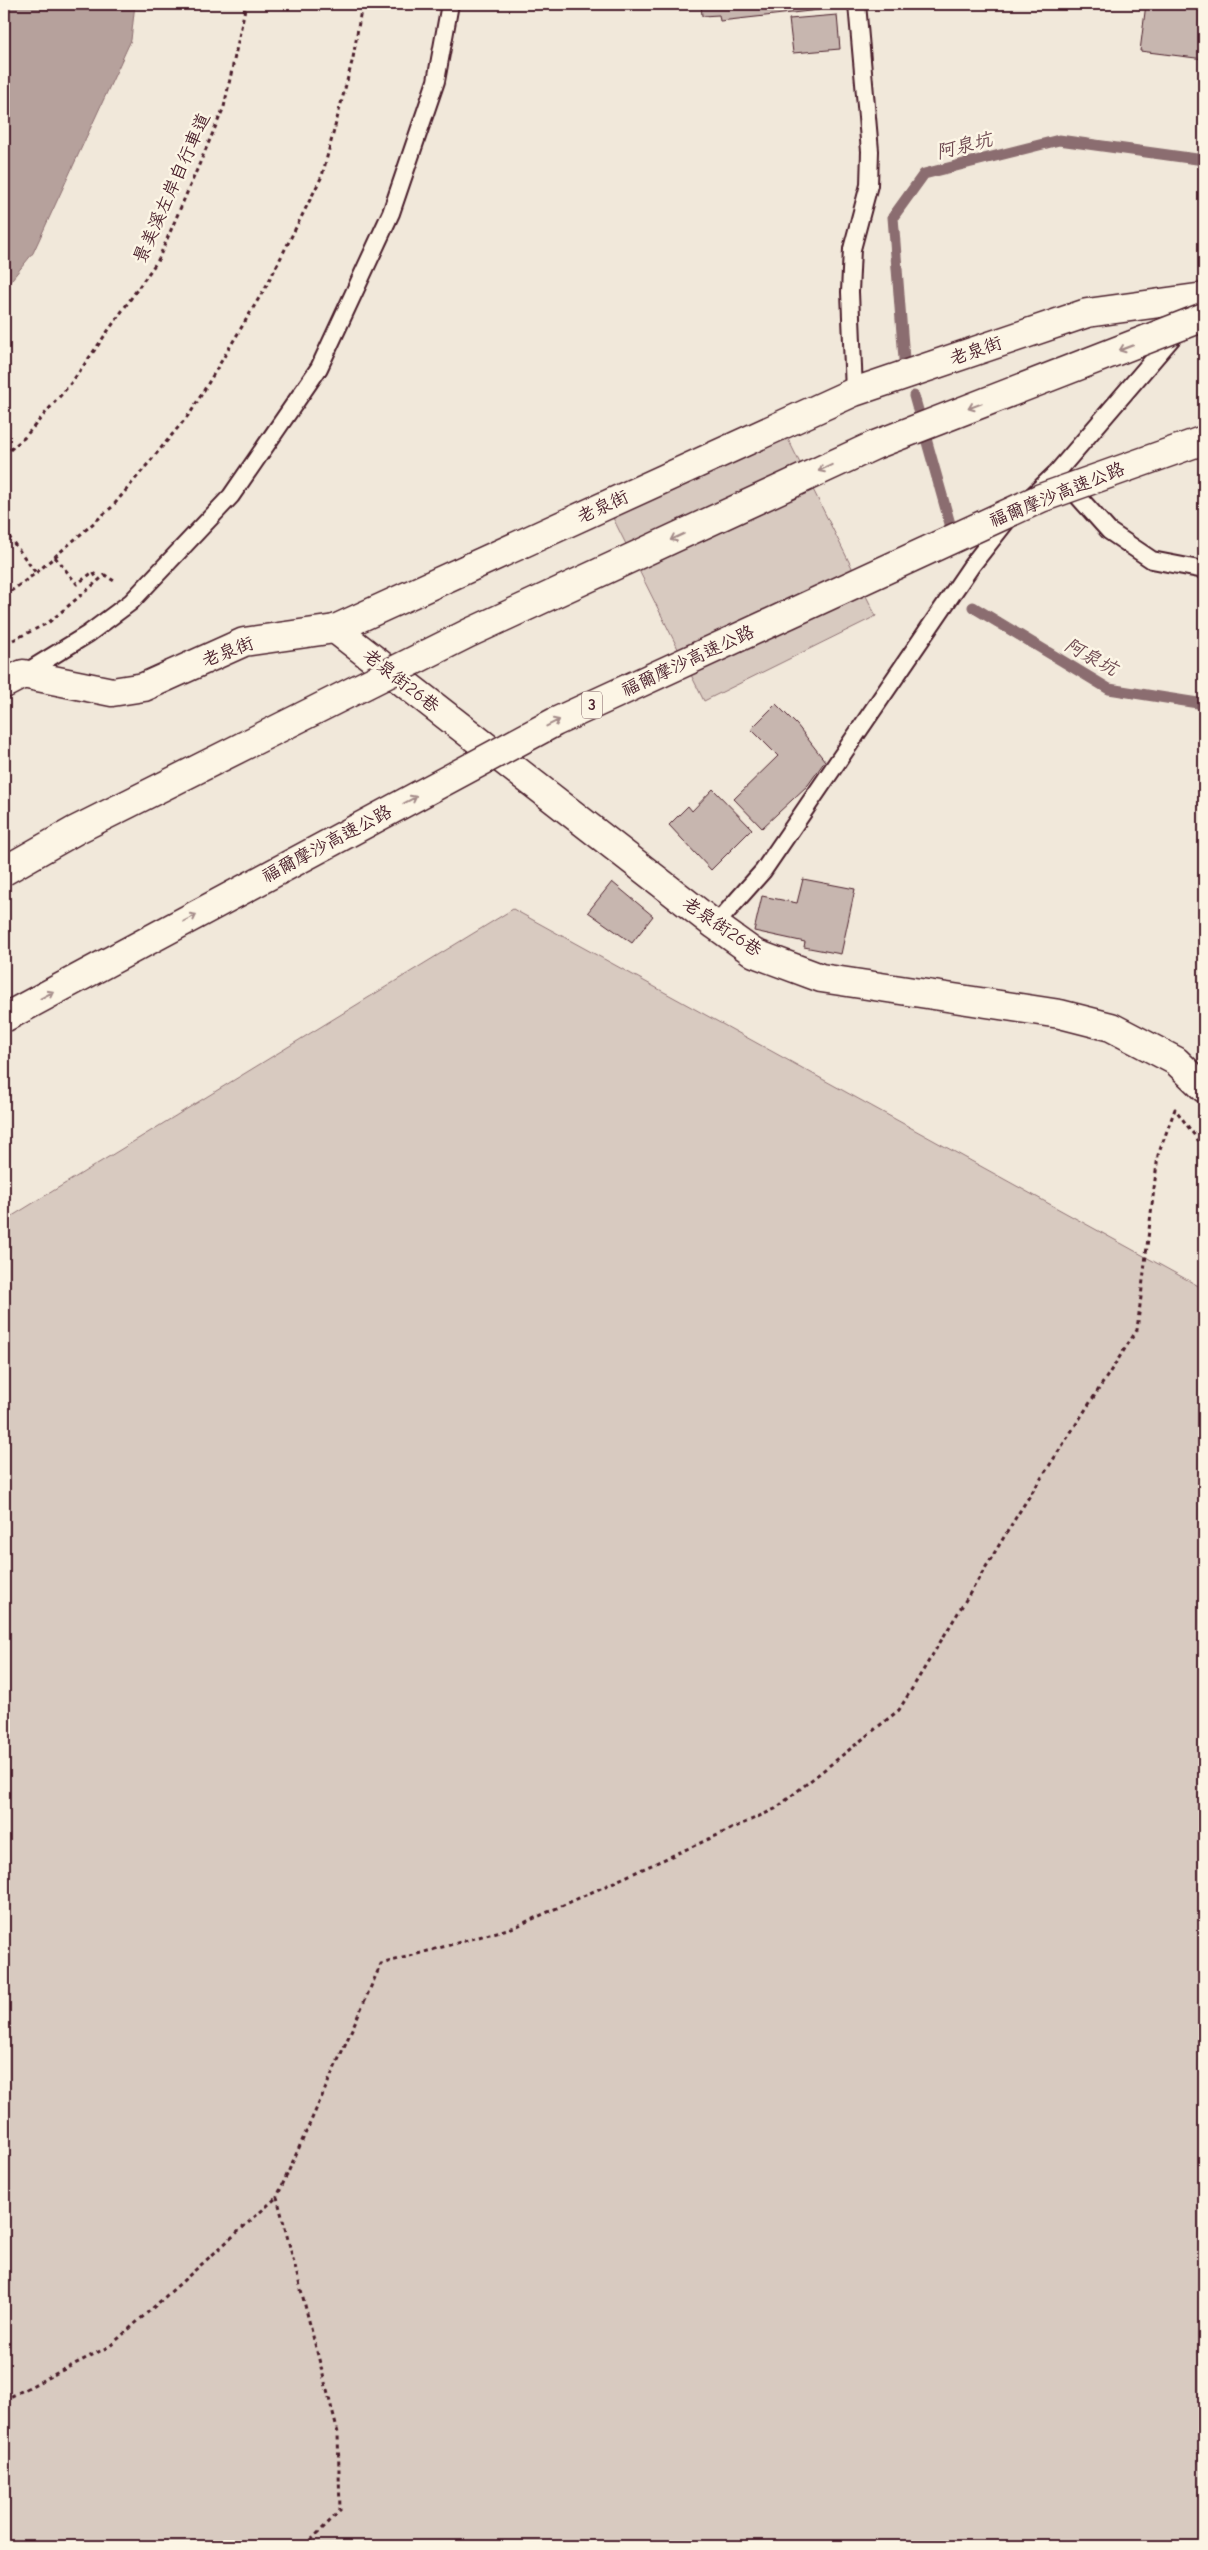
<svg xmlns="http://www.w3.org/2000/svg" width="1208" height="2550" font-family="'Comic Neue','LXGW WenKai TC',sans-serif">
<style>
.green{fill:#d8cac0;stroke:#917476}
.water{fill:#b6a19c;stroke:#8b6d6f}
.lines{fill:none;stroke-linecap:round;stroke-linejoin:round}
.stream{stroke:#8b6d6f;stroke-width:11}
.building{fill:#c7b6af;stroke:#4a1f2b}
.service-casing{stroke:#4a1f2b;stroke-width:20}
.minor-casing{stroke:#4a1f2b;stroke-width:31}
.path{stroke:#4a1f2b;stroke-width:3;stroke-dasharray:4 4;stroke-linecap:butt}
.service{stroke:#fcf5e5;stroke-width:16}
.minor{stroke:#fcf5e5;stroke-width:28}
.motorway-bridge-casing{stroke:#4a1f2b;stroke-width:31;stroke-linecap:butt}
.motorway-bridge{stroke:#fcf5e5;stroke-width:28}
.oneway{stroke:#a38a88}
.labels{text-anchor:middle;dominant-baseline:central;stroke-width:5;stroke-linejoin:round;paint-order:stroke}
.shield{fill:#fcf5e5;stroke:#7f5f63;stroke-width:1}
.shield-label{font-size:16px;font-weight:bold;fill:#4a1f2b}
.street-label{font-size:18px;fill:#4a1f2b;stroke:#fcf5e5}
.water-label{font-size:19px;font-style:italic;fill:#704c53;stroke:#fcf5e5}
</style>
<rect width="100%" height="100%" fill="#f1e8da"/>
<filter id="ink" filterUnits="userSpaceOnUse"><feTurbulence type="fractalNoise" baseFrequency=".02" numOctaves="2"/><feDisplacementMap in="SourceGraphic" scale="10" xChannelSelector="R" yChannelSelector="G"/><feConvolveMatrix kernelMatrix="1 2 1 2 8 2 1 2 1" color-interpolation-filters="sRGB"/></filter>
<g filter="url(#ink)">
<g class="green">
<polygon points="784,431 876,616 704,701 612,516"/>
<polygon points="513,909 1204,1289 1204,2546 4,2546 4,1221"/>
</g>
<polygon class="water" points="4,4 135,4 131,40 33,253 4,289"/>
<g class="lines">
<g class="stream">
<polyline points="904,359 893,217 924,174 1059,140 1204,160"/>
<polyline points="914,396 954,538"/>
<polyline points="973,607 1109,689 1204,704"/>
</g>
</g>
<g class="building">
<polygon points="701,4 833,4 819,6 819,10 720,21 719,15 702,16"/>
<polygon points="1146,4 1204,4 1204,59 1140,51"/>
<polygon points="837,15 840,49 793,53 789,19"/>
<polygon points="776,704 797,725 825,761 808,785 762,828 734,799 778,756 751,729"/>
<polygon points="713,789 752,829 711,870 669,825 688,806 692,811"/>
<polygon points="803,879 855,889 841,954 804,947 805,942 754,931 762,896 797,903"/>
<polygon points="612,882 653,916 632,943 588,912"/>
</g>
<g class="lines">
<defs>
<g id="service">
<polyline points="854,392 850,292 852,249 869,185 870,151 857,4"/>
<polyline points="1066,483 1109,531 1152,560 1204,570"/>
<polyline points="1032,496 1057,472 1178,331"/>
<polyline points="23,674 88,634 131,602 231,496 319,368 391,213 436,81 450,4"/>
<polyline points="715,925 763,871 972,565 1009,518"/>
</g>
<g id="minor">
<polyline points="335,629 715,925 754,953 821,978 1060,1014 1111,1027 1176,1061 1204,1088"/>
<polyline points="4,684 23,674 112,692 144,687 244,642 335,629 854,392 1087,313 1204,297"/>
</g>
</defs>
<use href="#service" class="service-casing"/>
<use href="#minor" class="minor-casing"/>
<g class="path">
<polyline points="4,455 24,438 72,382 158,260 224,107 246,4"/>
<polyline points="4,530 36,573"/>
<polyline points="55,557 77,584 93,572 98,580"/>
<polyline points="4,596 36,573 112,507 191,412 268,283 322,176 353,58 362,4"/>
<polyline points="13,640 48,623 105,575 114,581"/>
<polyline points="4,2400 110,2346 277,2197"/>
<polyline points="305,2546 340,2511 338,2433 277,2197 381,1964 515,1927 775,1809 899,1710 1018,1514 1137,1330 1158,1155 1175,1109 1198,1140 1204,1139"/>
</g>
<use href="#service" class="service"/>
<use href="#minor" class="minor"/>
<defs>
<g id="motorway-bridge">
<polyline points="4,871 76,830 469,633 875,445 1204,317"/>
<polyline points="4,1018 555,722 1041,498 1204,440"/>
</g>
</defs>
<use href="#motorway-bridge" class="motorway-bridge-casing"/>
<use href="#motorway-bridge" class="motorway-bridge"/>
</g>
<defs><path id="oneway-shaft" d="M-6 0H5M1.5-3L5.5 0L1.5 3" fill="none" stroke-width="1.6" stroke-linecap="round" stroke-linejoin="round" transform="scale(1.25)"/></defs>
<g class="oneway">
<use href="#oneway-shaft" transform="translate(1126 348) rotate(159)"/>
<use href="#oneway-shaft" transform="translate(975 406) rotate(159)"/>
<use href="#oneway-shaft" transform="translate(825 468) rotate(155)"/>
<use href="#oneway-shaft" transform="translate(677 537) rotate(155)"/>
<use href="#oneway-shaft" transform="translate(553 723) rotate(-27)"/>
<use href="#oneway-shaft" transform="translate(410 800) rotate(-28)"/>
<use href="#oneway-shaft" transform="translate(190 918) rotate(-28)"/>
<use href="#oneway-shaft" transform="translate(47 995) rotate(-28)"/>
</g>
</g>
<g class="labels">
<rect class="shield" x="582" y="691.5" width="20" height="27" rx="4"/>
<g class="shield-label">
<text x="592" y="705">3</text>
</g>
<g class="street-label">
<text transform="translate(172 188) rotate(-66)">景美溪左岸自行車道</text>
<text transform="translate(976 351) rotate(-19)">老泉街</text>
<text transform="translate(1057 495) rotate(-22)">福爾摩沙高速公路</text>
<text transform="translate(603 507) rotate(-25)">老泉街</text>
<text transform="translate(228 652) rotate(-21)">老泉街</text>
<text transform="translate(688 661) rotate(-25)">福爾摩沙高速公路</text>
<text transform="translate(401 681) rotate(38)">老泉街26巷</text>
<text transform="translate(327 844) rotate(-28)">福爾摩沙高速公路</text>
<text transform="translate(722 927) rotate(34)">老泉街26巷</text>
</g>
<g class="water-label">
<text transform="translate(964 146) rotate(-14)">阿泉坑</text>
<text transform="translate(1091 657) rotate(29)">阿泉坑</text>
</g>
</g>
<rect width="1208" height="2550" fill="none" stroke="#fcf5e5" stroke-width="20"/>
<rect x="10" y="10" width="1188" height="2530" fill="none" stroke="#4a1f2b" stroke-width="2" filter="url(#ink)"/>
</svg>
